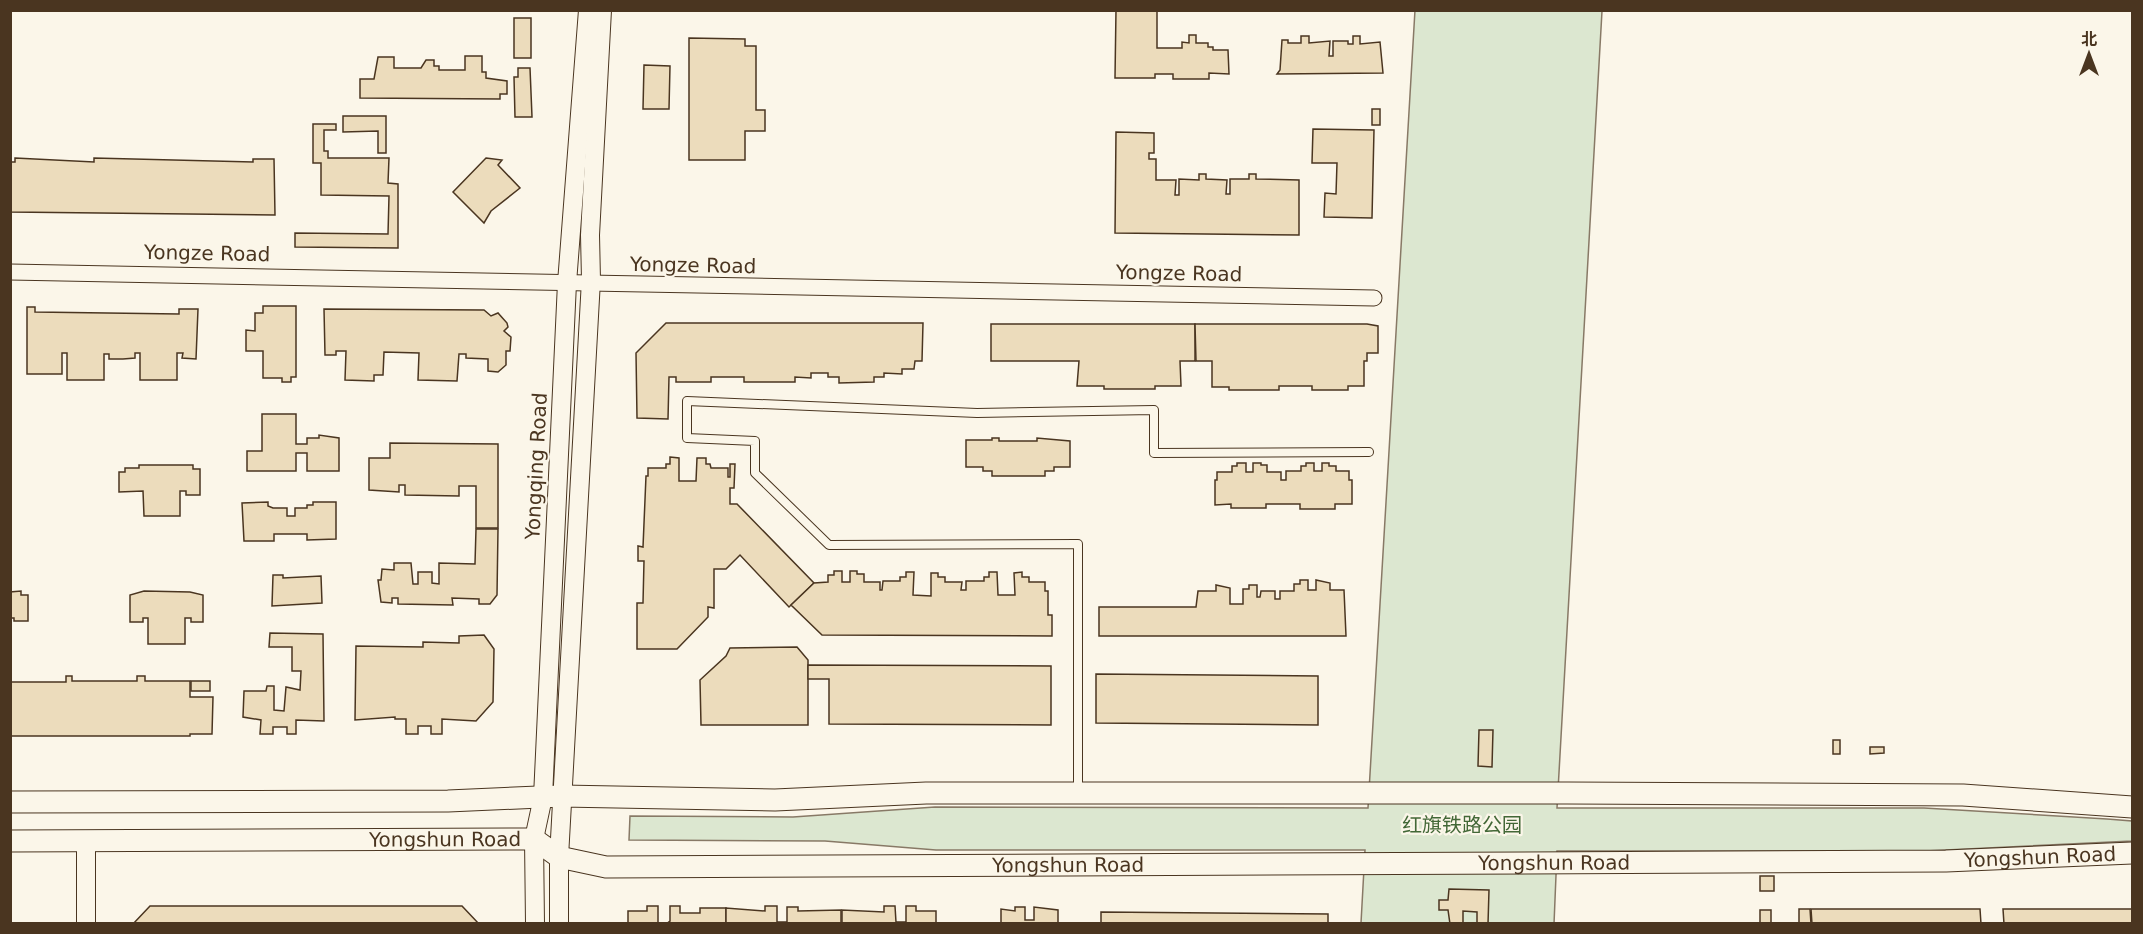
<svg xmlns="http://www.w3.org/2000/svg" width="2143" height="934" font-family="'DejaVu Sans','Noto Sans SC',sans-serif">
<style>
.green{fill:#dce7d0;stroke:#887966;stroke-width:1.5}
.building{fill:#ecdcbc;stroke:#4a3520;stroke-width:1.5}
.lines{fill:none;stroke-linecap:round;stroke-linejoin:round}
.service-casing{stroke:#4a3520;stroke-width:10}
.minor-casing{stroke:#4a3520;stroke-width:17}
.tertiary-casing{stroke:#4a3520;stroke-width:20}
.secondary-casing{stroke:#4a3520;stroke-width:23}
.service{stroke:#fbf6e9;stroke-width:8}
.minor{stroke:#fbf6e9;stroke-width:15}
.tertiary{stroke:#fbf6e9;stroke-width:18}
.secondary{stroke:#fbf6e9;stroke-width:21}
.labels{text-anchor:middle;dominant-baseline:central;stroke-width:4.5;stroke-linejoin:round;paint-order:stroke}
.street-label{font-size:20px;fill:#4a3520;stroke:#fbf6e9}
.park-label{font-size:20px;fill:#436837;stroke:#fbf6e9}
</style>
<rect width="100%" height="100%" fill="#fbf6e9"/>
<polygon class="green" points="1415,10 1602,11 1557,808 1924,808 2107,819 2132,821 2132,841 1925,851 1557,851 1554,924 1361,923 1365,850 936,850 825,841 629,840 630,816 793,817 935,807 1368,808"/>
<g class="building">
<polygon points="1116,10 1157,10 1157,48 1182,48 1182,42 1189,43 1189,35 1196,35 1196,43 1208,43 1208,47 1213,47 1213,50 1228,50 1229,74 1209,73 1209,79 1173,79 1173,74 1155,74 1155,78 1115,78"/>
<rect x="514" y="18" width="17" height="40"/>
<polygon points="1301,36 1309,36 1309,43 1330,41 1329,56 1333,56 1333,41 1348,41 1348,44 1353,44 1353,36 1360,36 1360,44 1380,42 1383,73 1277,74 1280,70 1282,40 1288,40 1288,43 1301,43"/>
<polygon points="689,38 745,39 745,46 756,46 756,110 765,110 765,131 745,131 745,160 689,160"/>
<polygon points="465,56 482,56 482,72 486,72 486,78 507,81 507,94 500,94 500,99 360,98 360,79 374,79 378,57 394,57 394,68 421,68 426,60 434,60 434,66 439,66 439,70 465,70"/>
<polygon points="644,65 670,66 669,109 643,109"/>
<polygon points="518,68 530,68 532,117 515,117 514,77 518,77"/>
<rect x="1372" y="109" width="8" height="16"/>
<polygon points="343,116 386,116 386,153 378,153 378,131 343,132"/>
<polygon points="313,124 336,124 336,130 324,130 324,151 328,151 328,158 389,158 388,183 398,184 398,248 295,247 295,233 388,234 389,196 321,195 321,163 313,163"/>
<polygon points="1313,129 1374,130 1372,218 1324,217 1325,193 1336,194 1337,163 1312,163"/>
<polygon points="1116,132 1154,133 1154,153 1149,153 1149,159 1156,159 1156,180 1176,180 1175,195 1179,195 1179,179 1199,180 1199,174 1206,174 1206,179 1227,180 1226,194 1230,194 1230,179 1249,179 1249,174 1256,174 1256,179 1299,180 1299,235 1115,233"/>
<polygon points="15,158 94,162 94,158 253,162 253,159 274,159 275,215 10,212 10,162 15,162"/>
<polygon points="486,158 502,160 498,165 520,188 491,211 484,223 453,192"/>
<polygon points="263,306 296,306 296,377 291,377 291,382 282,382 282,378 263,378 263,351 246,351 246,330 255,331 255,313 263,313"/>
<polygon points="27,307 35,307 35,312 179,314 179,309 198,309 196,359 182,358 183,353 177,353 177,380 140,380 140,353 135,353 135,358 123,359 109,359 109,354 104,354 104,380 67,380 67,353 62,353 62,374 27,374"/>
<polygon points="324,309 484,310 491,316 498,313 507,323 508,327 504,331 511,337 510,351 506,351 506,365 498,372 488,371 488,359 466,358 466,354 459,354 457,381 418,380 419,353 384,352 383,375 374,375 374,381 345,380 346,351 336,351 336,355 325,355"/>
<polygon points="666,323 923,323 922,361 915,361 914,369 902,369 902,374 884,373 884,377 874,377 874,382 839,383 839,377 828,377 828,373 811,373 811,378 795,377 795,382 744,382 744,377 711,377 711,382 676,382 676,377 669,377 668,419 637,418 636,353"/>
<polygon points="991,324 1195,324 1195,361 1180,361 1181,386 1155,386 1155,389 1104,389 1104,386 1077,386 1079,361 991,361"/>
<polygon points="1195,324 1367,324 1378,326 1378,353 1367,353 1367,361 1364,361 1364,386 1348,386 1348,390 1312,390 1312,386 1279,386 1279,390 1229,390 1229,387 1212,387 1212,361 1196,361"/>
<polygon points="262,414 296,414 296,444 307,444 307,438 319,438 319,435 339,438 339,471 307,471 307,453 296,453 296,471 247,471 247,451 262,451"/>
<polygon points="992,438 999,438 999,441 1037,441 1037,438 1070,441 1070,467 1054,467 1054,471 1045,471 1045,476 992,476 992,471 983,471 983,467 966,467 966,440 992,440"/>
<polygon points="390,443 498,444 498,528 476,528 476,486 459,486 459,496 405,495 405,485 399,485 399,492 369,490 369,458 390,458"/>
<polygon points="670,457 679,458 679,481 696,481 697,458 706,458 706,464 710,464 711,468 728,468 728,477 730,477 730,464 735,464 734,488 730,488 730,504 737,504 814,583 789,607 740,555 726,569 714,569 714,608 708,607 708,617 677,649 637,649 637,603 643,603 644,561 638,561 638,546 643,547 646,476 648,476 648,468 666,468 666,464 670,464"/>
<polygon points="1237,463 1246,463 1246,472 1253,472 1253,463 1261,463 1261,465 1267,465 1267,472 1281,472 1281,480 1286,480 1286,471 1301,471 1301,466 1306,466 1306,463 1314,463 1314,471 1322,471 1322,463 1329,463 1329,466 1336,466 1336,471 1349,471 1349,480 1352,480 1352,504 1335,504 1335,509 1300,509 1300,504 1266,504 1266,508 1231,508 1231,504 1215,505 1215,480 1217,480 1217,472 1232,472 1232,466 1237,466"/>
<polygon points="139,465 193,465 193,469 200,469 200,495 186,495 186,491 180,491 180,516 144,516 143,491 119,492 119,472 125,472 125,468 139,468"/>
<polygon points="268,502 268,506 273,508 287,508 287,516 295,516 295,508 307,508 307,505 313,505 313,502 336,502 336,539 307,540 307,534 274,534 274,541 244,541 242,503"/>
<polygon points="476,529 498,529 497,595 490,604 479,604 479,599 452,598 453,605 398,604 398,598 392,598 392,603 381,602 378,580 381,580 382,569 394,570 394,563 411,563 413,584 418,584 418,572 432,572 432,583 439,584 439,563 475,564"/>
<polygon points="834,571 842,571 842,582 850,582 850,571 857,571 857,574 864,574 864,582 880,582 880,590 882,590 883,581 900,581 900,577 906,577 906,572 914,572 913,595 931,596 931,573 938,573 938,577 945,577 945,582 962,582 961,590 966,590 966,581 984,581 984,577 989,577 989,572 997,572 998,595 1015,595 1014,573 1022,572 1022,577 1029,577 1029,582 1045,582 1045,591 1048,591 1048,615 1052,615 1052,636 822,635 791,605 814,583 828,582 828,575 834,575"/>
<polygon points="273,575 283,575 283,578 321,576 322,603 272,606"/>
<polygon points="1300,580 1308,580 1308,590 1316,590 1316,580 1330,583 1330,590 1344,590 1346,636 1099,636 1099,607 1196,607 1198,591 1216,591 1216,585 1230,588 1230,604 1243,604 1243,589 1249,589 1249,585 1257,585 1257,597 1260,597 1261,591 1275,591 1275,599 1280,599 1280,591 1294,591 1294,584 1300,584"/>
<polygon points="21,591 21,595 28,595 28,621 14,621 14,618 10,618 10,592"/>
<polygon points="144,591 190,592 203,595 203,622 191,622 191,618 185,618 185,644 148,644 148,618 143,618 143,622 130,622 130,595"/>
<polygon points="270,633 323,634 324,721 296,720 296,734 287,734 287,727 273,727 273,734 260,734 261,720 243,717 244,691 266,691 267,686 274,686 274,710 284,711 286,687 300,690 301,671 292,671 292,647 269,647"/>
<polygon points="484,635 494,649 493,702 476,721 442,719 442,734 431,734 431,726 418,726 418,734 406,734 406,719 395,719 395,717 355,720 356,646 423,647 423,642 459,643 459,636"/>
<polygon points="797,647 808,660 808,725 701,725 700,680 726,656 730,648"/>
<polygon points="808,665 1051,666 1051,725 829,724 829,679 808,679"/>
<polygon points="1096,674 1318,676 1318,725 1096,723"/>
<polygon points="66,676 72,676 72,681 137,681 137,676 145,676 145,681 190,681 190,697 213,697 212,734 190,734 190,736 10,736 10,682 66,682"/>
<rect x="191" y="681" width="19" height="10"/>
<polygon points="1479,730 1493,730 1492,767 1478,766"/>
<rect x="1833" y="740" width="7" height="14"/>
<polygon points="1870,747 1884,747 1884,753 1870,754"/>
<rect x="1760" y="876" width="14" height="15"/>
<polygon points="1449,889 1489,890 1488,924 1477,924 1477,912 1463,911 1463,924 1450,924 1448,910 1439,910 1439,900 1448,900"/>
<polygon points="150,906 462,906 479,924 133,924"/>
<polygon points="647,906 658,906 658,923 662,924 628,923 628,911 647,911"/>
<polygon points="670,906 680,906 680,913 700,913 700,908 726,908 726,924 666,924 670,921"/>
<polygon points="765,906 777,906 777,922 787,922 787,907 798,907 798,911 841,910 841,924 726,924 726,908 765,911"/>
<polygon points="884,906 895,906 896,922 906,922 906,906 916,906 916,911 936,911 936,923 842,924 842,910 884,912"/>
<polygon points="1015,907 1025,907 1025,920 1034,920 1034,907 1058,910 1058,923 1061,924 1001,924 1001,909 1015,911"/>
<polygon points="1799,909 1810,909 1811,924 1799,924"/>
<polygon points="1811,909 1980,909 1981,924 1812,924"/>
<polygon points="2003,909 2132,909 2132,924 2004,924"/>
<rect x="1760" y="910" width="11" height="14"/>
<polygon points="1101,912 1328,914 1328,924 1101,924"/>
</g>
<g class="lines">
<defs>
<polyline id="service" points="1078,790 1078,544 829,545 755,473 755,441 687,438 687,401 977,413 1154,410 1154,453 1369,452"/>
<polyline id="minor" points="10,272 1374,298"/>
<g id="tertiary">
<polyline points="86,841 86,924"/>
<polyline points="535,924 534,839 543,797 567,283 588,10"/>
<polyline points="559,924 559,857 591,280 590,235 602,10"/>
</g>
<g id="secondary">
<polyline points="10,802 448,801 562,796 775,800 926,793 1567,793 1963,795 2132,807"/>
<path id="s1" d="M10 841 534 839 559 857 606 867 1946 861 2132 853"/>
</g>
</defs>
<use href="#service" class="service-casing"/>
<use href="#minor" class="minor-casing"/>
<use href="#tertiary" class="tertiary-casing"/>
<use href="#secondary" class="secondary-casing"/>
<use href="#service" class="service"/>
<use href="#minor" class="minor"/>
<use href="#tertiary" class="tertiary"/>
<use href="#secondary" class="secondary"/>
</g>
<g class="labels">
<g class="street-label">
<text transform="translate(207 253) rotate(1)">Yongze Road</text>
<text transform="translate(693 265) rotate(1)">Yongze Road</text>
<text transform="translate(1179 273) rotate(1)">Yongze Road</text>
<text transform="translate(536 466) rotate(-87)">Yongqing Road</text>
<text stroke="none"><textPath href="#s1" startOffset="435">Yongshun Road</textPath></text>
<text stroke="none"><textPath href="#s1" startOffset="2037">Yongshun Road</textPath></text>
<text stroke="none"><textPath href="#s1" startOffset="1551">Yongshun Road</textPath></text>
<text stroke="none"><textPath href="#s1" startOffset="1065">Yongshun Road</textPath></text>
</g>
<g class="park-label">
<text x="1462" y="825">红旗铁路公园</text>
</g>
</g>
<rect width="2143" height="934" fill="none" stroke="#4a3520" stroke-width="24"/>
<g transform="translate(2089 54)" stroke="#fbf6e9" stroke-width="4.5" paint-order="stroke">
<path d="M0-4.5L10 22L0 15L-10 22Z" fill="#4a3520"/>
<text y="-9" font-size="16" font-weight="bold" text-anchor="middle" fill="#4a3520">北</text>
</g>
</svg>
